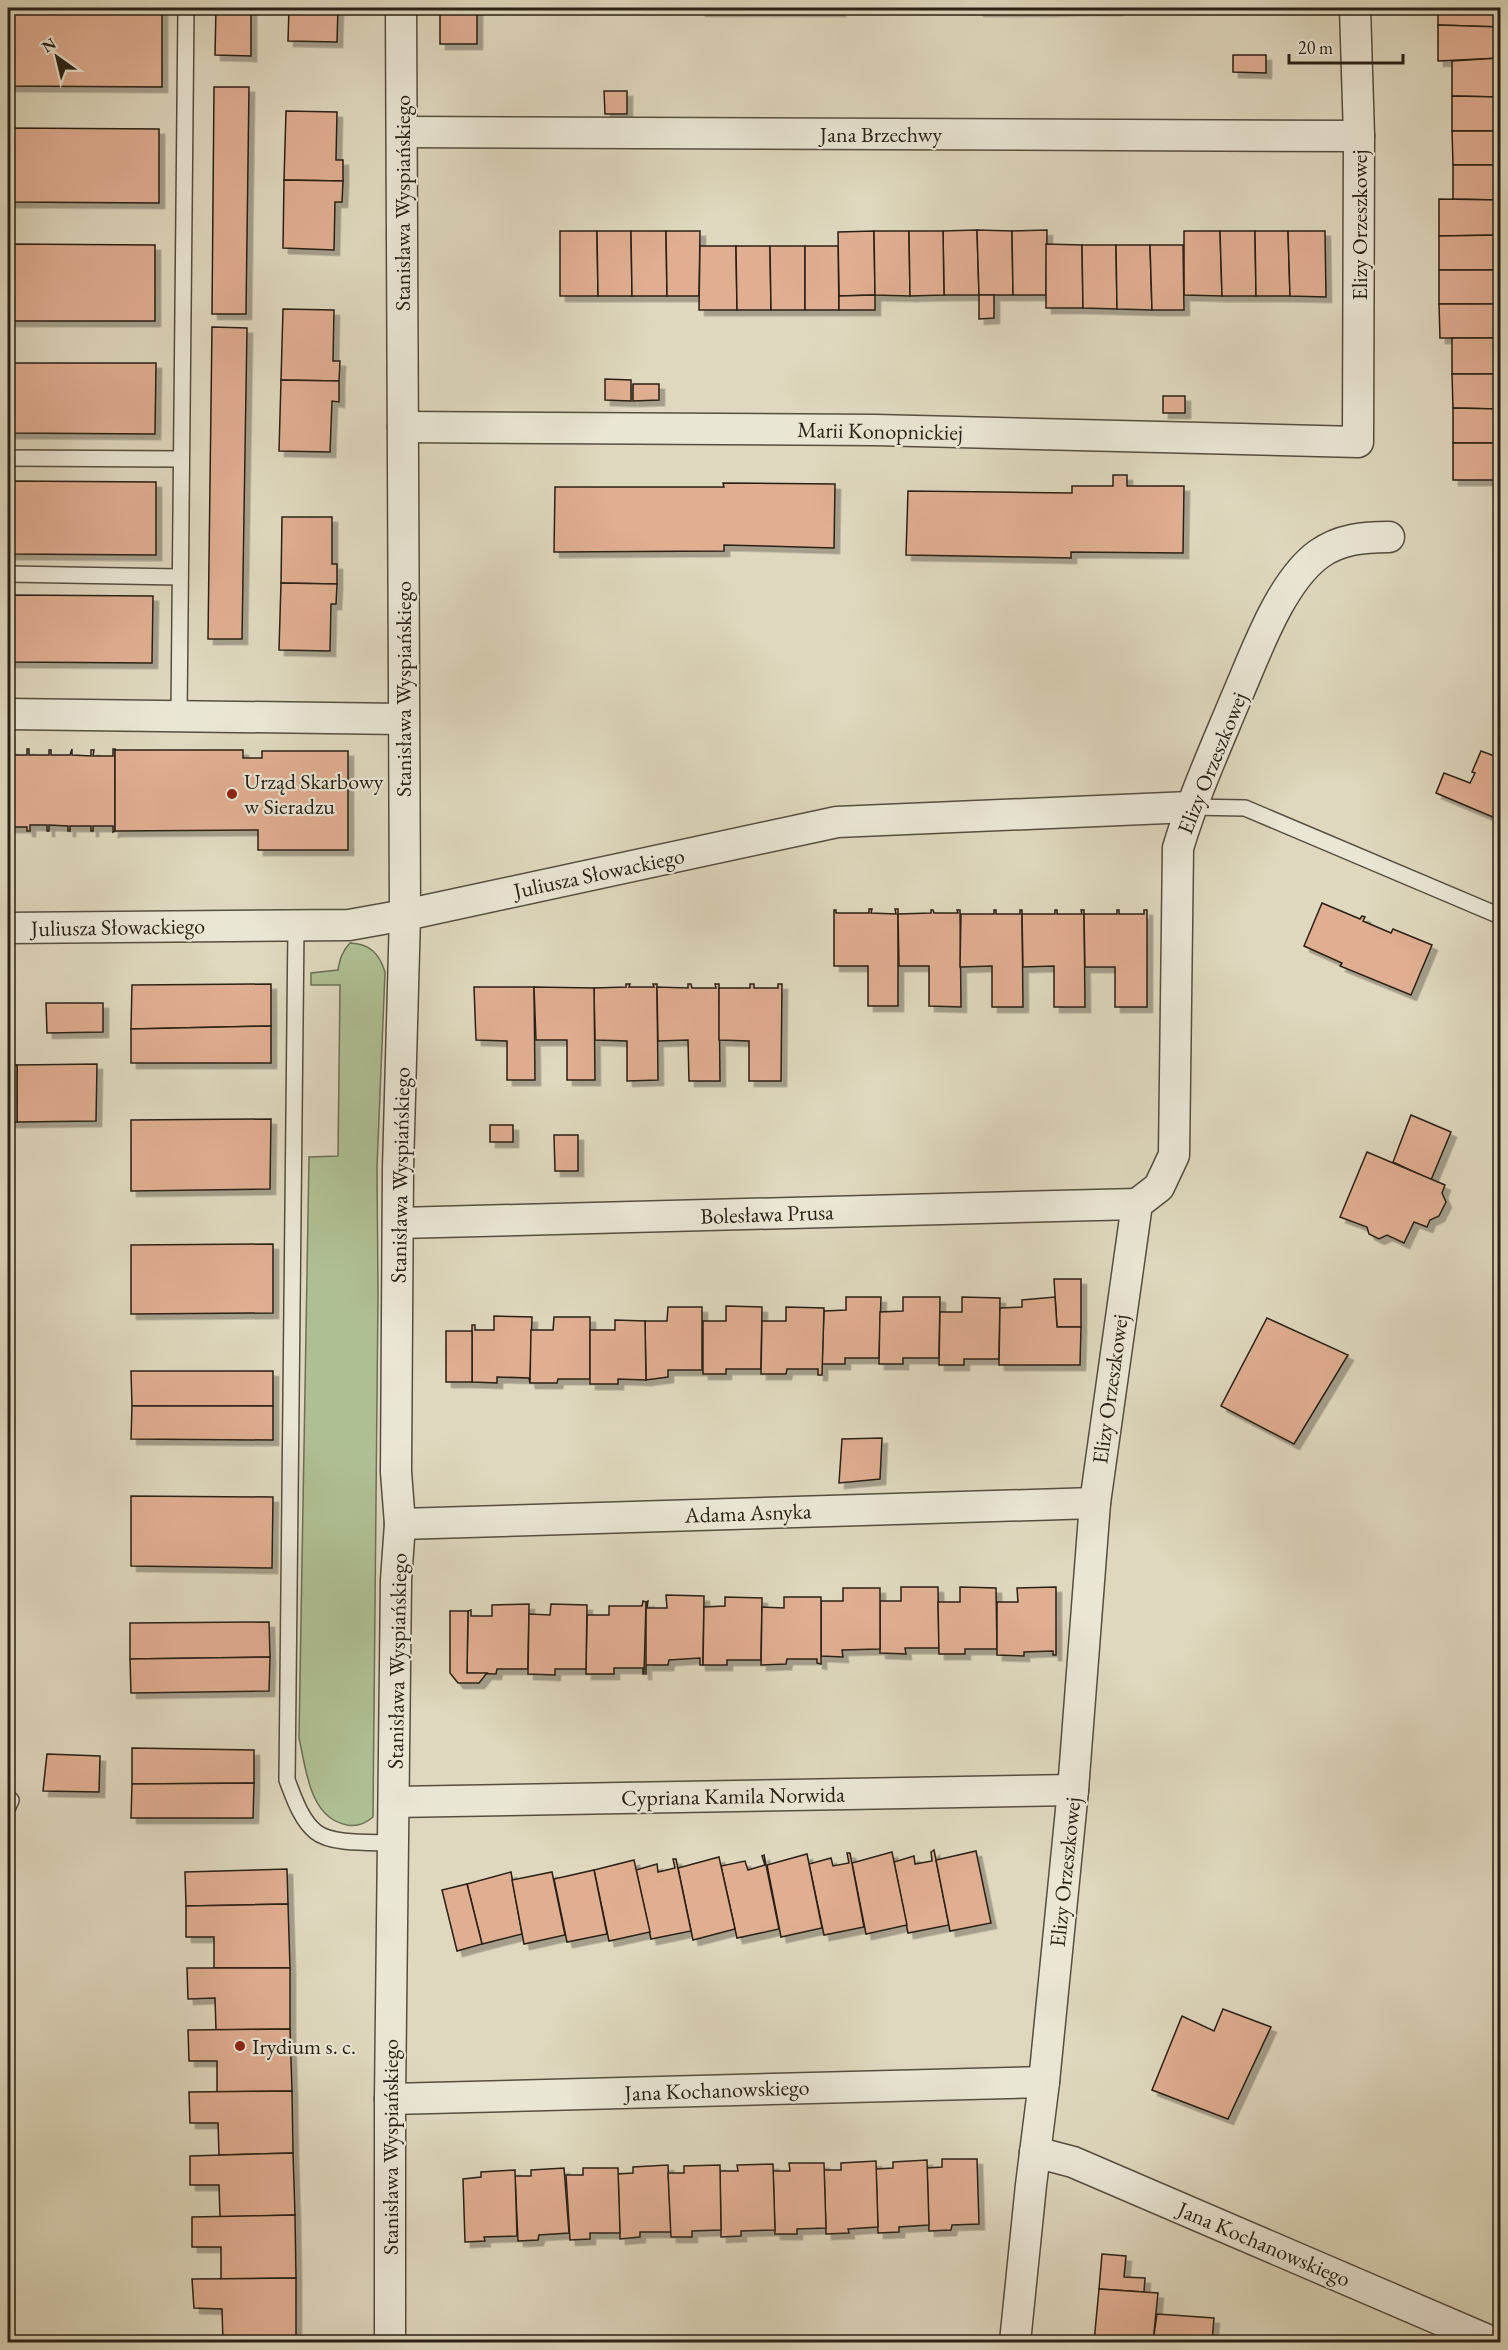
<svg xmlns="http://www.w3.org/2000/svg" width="1508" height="2350" font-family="'EB Garamond',serif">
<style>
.green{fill:#afbf94;stroke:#6c7055;stroke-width:1.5}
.building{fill:#e0ae91;stroke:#292016;stroke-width:1.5;filter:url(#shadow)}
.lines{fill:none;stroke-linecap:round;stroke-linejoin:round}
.service-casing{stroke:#564e40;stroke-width:18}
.minor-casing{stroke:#564e40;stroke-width:33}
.service{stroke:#eae6d5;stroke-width:15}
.minor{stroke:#eae6d5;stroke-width:30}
.poi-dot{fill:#8f2418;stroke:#eae6d5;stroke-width:2}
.labels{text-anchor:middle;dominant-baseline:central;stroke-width:4.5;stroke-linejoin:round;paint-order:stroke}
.street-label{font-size:22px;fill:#292016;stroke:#eae6d5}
.poi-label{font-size:22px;fill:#292016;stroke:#eae6d5;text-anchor:start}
</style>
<defs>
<filter id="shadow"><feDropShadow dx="5.5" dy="5.5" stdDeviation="0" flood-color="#0004"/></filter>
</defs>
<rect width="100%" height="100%" fill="#dfd8be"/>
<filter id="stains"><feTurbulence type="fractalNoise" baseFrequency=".00333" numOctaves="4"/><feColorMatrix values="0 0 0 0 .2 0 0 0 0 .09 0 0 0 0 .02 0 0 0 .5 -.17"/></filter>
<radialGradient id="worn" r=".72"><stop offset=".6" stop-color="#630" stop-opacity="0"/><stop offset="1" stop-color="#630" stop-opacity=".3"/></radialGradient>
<path class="green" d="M350 943C370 944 379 953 385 972L377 1167 378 1293 373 1817C365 1824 357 1827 347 1825 309 1818 306 1768 299 1738L309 1157 338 1156 340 985H311V973L338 970C340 959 342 951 350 943Z"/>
<g class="building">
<polygon points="8,8 162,8 162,87 8,86"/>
<polygon points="216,8 251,8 251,56 215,55"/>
<polygon points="289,8 338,8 337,42 288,41"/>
<polygon points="440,8 477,8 477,10 440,9"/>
<rect x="700" y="8" width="36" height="3"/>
<rect x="736" y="8" width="34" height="3"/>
<rect x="770" y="8" width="35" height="3"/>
<rect x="805" y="8" width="35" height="3"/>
<rect x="978" y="8" width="35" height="3"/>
<rect x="1013" y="8" width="36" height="3"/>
<polygon points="1049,8 1082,8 1082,10 1049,11"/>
<rect x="1082" y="8" width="35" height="2"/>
<polygon points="1438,8 1500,8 1500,27 1438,25"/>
<polygon points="440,9 477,10 477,44 440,44"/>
<polygon points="1438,25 1500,27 1500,58 1438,61"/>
<polygon points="1233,55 1266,55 1266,73 1233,72"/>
<polygon points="1500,58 1500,97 1452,96 1452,61"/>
<polygon points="214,87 249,87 246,314 212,314"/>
<polygon points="604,91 627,91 627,114 605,114"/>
<polygon points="1452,96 1500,97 1500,131 1452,131"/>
<polygon points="286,111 337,112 336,160 343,160 343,181 284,180"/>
<polygon points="8,128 159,129 159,203 8,202"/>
<polygon points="1452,131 1500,131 1500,165 1453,165"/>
<polygon points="1453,165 1500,165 1500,200 1453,199"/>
<polygon points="284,180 343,181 342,202 335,202 334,250 283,248"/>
<polygon points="1439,199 1500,200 1500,235 1439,236"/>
<polygon points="977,230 979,295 944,295 943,231"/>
<polygon points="977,230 1012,231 1013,295 979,295"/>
<polygon points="1047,230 1046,295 1013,295 1012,231"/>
<polygon points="560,231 597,231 598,296 560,296"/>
<polygon points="597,231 631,231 632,296 598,296"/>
<polygon points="631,231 666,231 667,296 632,296"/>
<polygon points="666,231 700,231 699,296 667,296"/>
<polygon points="874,231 875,295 839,296 838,232"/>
<polygon points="874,231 909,231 910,296 875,295"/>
<polygon points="909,231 943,231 944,295 910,296"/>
<polygon points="1184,231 1220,231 1222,296 1184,295"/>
<polygon points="1220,231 1255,231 1256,296 1222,296"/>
<polygon points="1255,231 1288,231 1290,296 1256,296"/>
<polygon points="1288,231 1325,231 1326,297 1290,296"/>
<polygon points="1500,235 1500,270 1439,270 1439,236"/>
<polygon points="8,244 155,245 155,321 8,321"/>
<polygon points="1046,244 1082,245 1083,308 1046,308"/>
<polygon points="1082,245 1116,245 1117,309 1083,308"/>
<polygon points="1116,245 1150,245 1152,310 1117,309"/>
<polygon points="1150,245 1183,245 1184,310 1152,310"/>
<polygon points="700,246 736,246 737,310 699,310"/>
<polygon points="736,246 770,246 771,310 737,310"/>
<polygon points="770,246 805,246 805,310 771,310"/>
<polygon points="805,246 838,246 839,310 805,310"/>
<rect x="1439" y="270" width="61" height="34"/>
<polygon points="875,295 875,310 839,310 839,296"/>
<polygon points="979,295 994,295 994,318 979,319"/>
<polygon points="1439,304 1500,304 1500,338 1440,338"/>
<polygon points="283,309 334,310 333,361 340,361 339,381 281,380"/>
<polygon points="212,327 247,328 242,639 208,639"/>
<rect x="1452" y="338" width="48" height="36"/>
<polygon points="8,363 156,363 155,434 8,433"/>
<polygon points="1452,374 1500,374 1500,409 1453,408"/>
<polygon points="605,379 631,380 631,401 605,400"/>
<polygon points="281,380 339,381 339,402 332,401 330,452 279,451"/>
<polygon points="633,384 659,384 659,400 633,401"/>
<rect x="1163" y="396" width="22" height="17"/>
<polygon points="1453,408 1500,409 1500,443 1453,443"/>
<rect x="1453" y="443" width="47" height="37"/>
<polygon points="1113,475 1127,475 1127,486 1184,486 1183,553 1071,552 1071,558 906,555 908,491 1072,493 1072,486 1113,486"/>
<polygon points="8,481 156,482 156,555 8,554"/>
<polygon points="723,483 835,484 834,548 724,545 724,551 554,552 555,487 724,487"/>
<polygon points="282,517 332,517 332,564 337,564 337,584 281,583"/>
<polygon points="281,583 337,584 336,604 331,604 330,651 279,650"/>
<polygon points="8,595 153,596 152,663 8,662"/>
<polygon points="11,749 13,750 13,755 27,755 27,749 29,749 29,755 49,755 49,750 51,750 51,755 70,755 72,749 72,755 91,756 91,750 94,750 93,756 113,756 113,749 115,749 115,831 113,832 113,826 93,826 93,831 91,831 91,826 70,826 70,831 68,831 68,826 49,825 49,831 47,831 47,825 30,825 30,831 27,831 27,827 8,827 8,755 11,755"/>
<polygon points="115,750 243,750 243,758 262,758 262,751 348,751 348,850 258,850 258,830 115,831"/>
<polygon points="1481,751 1500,758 1500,820 1436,793 1444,773 1470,783 1475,773 1472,772"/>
<polygon points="1322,903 1360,919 1362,916 1365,917 1363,921 1391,933 1393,929 1432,945 1411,995 1340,966 1342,963 1304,946"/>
<polygon points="869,909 872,909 871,913 896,914 895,909 898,909 898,1006 868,1006 868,966 834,966 834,910 836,910 836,913 869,913"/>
<polygon points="931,910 933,910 934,913 958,913 957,910 960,910 961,1007 929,1006 929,966 899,966 898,914 931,913"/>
<polygon points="994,910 996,910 996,914 1020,914 1020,910 1022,910 1023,1007 992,1007 992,966 960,967 961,914 994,914"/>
<polygon points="1055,910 1057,910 1057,914 1082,914 1081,910 1084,910 1085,1007 1054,1007 1054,966 1023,967 1022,914 1055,914"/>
<polygon points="1117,910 1119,910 1119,914 1144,914 1144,910 1147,910 1147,1007 1115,1007 1115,967 1085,967 1084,914 1117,914"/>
<polygon points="271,984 271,1026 131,1029 132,985"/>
<polygon points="626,984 630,984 629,987 654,987 653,984 657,984 658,1080 627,1081 627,1041 595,1040 594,988 626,987"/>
<polygon points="688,984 691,984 692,988 716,988 715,984 719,984 720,1081 689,1081 688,1040 658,1041 657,987 688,988"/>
<polygon points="750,984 754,984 754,988 778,988 778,984 782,984 781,1081 749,1081 749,1041 719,1040 719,988 750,988"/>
<polygon points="474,987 534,987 535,1080 507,1080 507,1041 476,1040"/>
<polygon points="534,987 594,988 595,1080 567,1080 567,1040 536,1040"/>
<polygon points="46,1003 103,1003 103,1032 47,1033"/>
<polygon points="271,1026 271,1063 131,1063 131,1029"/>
<polygon points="97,1064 96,1121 17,1122 17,1065"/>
<rect x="8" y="1065" width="9" height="57"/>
<polygon points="1411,1115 1451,1132 1431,1180 1393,1162"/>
<polygon points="271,1119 270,1189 131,1191 131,1120"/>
<rect x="490" y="1125" width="23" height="17"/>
<polygon points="554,1135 578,1135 578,1171 555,1171"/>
<polygon points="1367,1152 1445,1185 1442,1193 1446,1202 1439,1216 1430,1220 1427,1227 1414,1222 1404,1243 1387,1235 1379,1239 1369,1234 1367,1227 1340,1217"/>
<polygon points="273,1244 273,1313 131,1314 131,1245"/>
<polygon points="1054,1279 1081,1279 1081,1327 1057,1327"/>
<polygon points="846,1297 881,1297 879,1358 845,1358 845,1364 822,1364 824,1311 846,1310"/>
<polygon points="903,1297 940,1297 939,1358 903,1358 903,1364 879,1364 880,1312 903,1311"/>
<polygon points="962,1297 1000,1298 999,1359 964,1359 964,1365 939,1365 940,1312 962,1312"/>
<polygon points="1055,1297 1057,1327 1081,1327 1080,1365 999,1365 1000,1308 1022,1307 1022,1300"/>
<polygon points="726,1306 762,1307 761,1369 726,1369 726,1374 703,1374 703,1321 726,1321"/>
<polygon points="668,1307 702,1307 702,1370 668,1370 668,1377 646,1380 645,1321 667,1321"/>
<polygon points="786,1307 824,1308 822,1375 818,1375 818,1369 787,1369 786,1374 761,1374 762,1321 786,1321"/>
<polygon points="494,1316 532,1317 530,1383 529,1378 497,1377 497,1383 472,1382 472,1325 475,1325 475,1330 494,1330"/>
<polygon points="554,1317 590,1317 590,1379 558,1379 557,1383 530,1383 531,1330 553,1330"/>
<polygon points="1267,1318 1348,1355 1294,1444 1221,1406"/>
<polygon points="615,1320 645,1321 646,1380 618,1379 618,1384 590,1384 590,1330 615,1330"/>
<rect x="446" y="1331" width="26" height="51"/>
<polygon points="131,1371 273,1371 273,1406 132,1406"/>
<polygon points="132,1406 273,1406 273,1440 131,1439"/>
<polygon points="882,1438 880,1479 839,1483 842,1439"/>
<polygon points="131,1496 273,1497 272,1568 131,1566"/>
<polygon points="901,1587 938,1587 939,1648 905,1648 906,1654 880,1653 880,1601 901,1601"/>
<polygon points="960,1587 996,1588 997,1649 965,1649 965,1654 939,1654 938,1602 960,1602"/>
<polygon points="1056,1587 1056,1655 1053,1655 1053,1651 1024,1652 1024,1656 997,1655 997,1602 1018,1602 1017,1588"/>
<polygon points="843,1588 880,1588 880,1649 842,1650 843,1657 821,1656 821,1601 843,1601"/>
<polygon points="666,1595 704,1596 703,1665 700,1665 700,1658 669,1660 668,1665 646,1665 646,1675 646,1602 648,1601 647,1608 667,1608"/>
<polygon points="725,1597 762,1598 761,1660 727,1660 727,1665 703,1665 704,1607 725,1606"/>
<polygon points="784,1597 821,1597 821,1664 817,1663 817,1659 787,1659 786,1664 761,1665 762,1607 784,1608"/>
<polygon points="643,1601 646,1602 644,1674 643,1674 643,1668 614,1668 614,1674 586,1674 587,1615 609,1615 609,1606 642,1606"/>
<polygon points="529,1604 528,1669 497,1669 496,1674 467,1673 468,1611 471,1610 471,1616 492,1616 492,1605"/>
<polygon points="551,1604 587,1605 586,1669 555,1669 555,1675 528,1674 529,1614 550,1615"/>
<polygon points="450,1611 468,1611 467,1673 487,1673 479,1683 458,1683 450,1673"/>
<polygon points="269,1622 270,1657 130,1659 130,1623"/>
<polygon points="270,1657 269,1691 131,1693 130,1659"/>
<polygon points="132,1748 254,1750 254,1783 132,1784"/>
<polygon points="47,1754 100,1756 99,1792 43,1791"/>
<polygon points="254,1783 253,1818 131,1818 132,1784"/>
<polygon points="934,1850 949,1925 908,1933 894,1862 914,1856 915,1864 932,1861 931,1852"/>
<polygon points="976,1851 991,1923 950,1931 936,1860"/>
<polygon points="892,1852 907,1925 866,1934 852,1863"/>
<polygon points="847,1853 850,1853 864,1927 824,1935 809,1864 831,1858 833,1866 849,1863"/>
<polygon points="807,1854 822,1928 781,1937 767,1865"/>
<polygon points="764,1855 779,1929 737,1938 721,1866 745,1861 748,1870 765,1865 762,1856"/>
<polygon points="719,1857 735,1929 693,1940 678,1868"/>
<polygon points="673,1859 676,1859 691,1931 651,1939 636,1870 657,1864 658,1872 675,1868"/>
<polygon points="634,1860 650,1932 609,1941 594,1870"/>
<polygon points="287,1869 288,1904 186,1906 185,1872"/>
<polygon points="594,1870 607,1934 567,1942 554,1879"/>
<polygon points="511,1872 522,1934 482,1944 467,1884"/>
<polygon points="552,1872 565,1935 524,1944 512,1880"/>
<polygon points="467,1884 482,1944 457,1951 442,1890"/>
<polygon points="288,1904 290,1968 214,1968 214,1937 186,1937 186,1906"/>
<polygon points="187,1968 290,1968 290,2029 216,2030 215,1998 188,1999"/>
<polygon points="1223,2009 1271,2027 1228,2119 1152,2090 1182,2016 1214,2031"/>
<polygon points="290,2029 292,2091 217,2092 217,2061 189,2061 188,2030"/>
<polygon points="292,2091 293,2153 219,2155 218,2123 190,2123 189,2092"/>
<polygon points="293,2153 295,2215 220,2217 219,2185 190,2185 190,2156"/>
<polygon points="942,2159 977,2159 979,2224 952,2225 951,2230 929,2231 927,2168 942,2167"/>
<polygon points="927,2160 929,2225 899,2227 899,2232 878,2233 876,2169 893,2168 893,2162"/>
<polygon points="876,2161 878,2227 848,2229 849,2233 826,2234 824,2170 841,2170 841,2163"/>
<polygon points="789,2163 824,2163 826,2228 797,2229 797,2234 775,2234 773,2171 790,2171"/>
<polygon points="773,2164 775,2230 741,2231 741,2236 721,2237 720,2171 738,2171 737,2165"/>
<polygon points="668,2165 671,2232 640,2232 640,2237 620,2239 618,2174 633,2173 633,2167"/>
<polygon points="720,2165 721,2230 692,2231 692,2237 671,2237 668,2173 684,2173 684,2166"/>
<polygon points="564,2168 569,2233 539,2235 538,2240 518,2241 515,2176 531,2176 531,2170"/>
<polygon points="583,2168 618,2168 620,2233 590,2233 590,2239 570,2240 566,2175 583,2175"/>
<polygon points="515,2170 517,2236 484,2237 485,2241 465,2242 463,2179 481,2177 481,2172"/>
<polygon points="295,2215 296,2278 221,2279 221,2247 192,2247 192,2217"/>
<polygon points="1102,2254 1126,2256 1124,2277 1145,2278 1144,2292 1099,2289"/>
<polygon points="296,2278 296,2340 223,2342 222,2309 194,2308 192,2279"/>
<polygon points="1099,2289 1158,2293 1153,2342 1094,2342"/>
<polygon points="1157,2314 1214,2318 1212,2342 1153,2342"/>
<polygon points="1213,2337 1270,2342 1212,2342"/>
</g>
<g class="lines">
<defs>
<g id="service">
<polyline points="8,458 181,459"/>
<polyline points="8,574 180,577"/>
<polyline points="179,715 186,8"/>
<polyline points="1190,807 1245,808 1500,916"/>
<path d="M296 926 287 1780C294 1798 301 1820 316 1832 332 1845 373 1842 393 1843"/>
<polyline points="8,1807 11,1800"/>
</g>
<g id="minor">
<polyline points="402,132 1359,136"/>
<polyline points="403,427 875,430 1358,442 1359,136 1355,8"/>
<polyline points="8,714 403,719"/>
<polyline points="8,928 349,925 405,915 837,822 1190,807"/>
<polyline points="398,1223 1137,1204"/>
<polyline points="400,1524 1095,1503"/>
<polyline points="394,1802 1073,1790"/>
<polyline points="390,2099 1044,2082"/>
<polyline points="1035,2152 1073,2162 1492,2342"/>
<polyline points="390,2342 390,2099 396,1580 400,1524 396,1472 398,1168 405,915 401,8"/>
<path d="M1015 2342 1031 2185 1044 2082 1073 1790 1095 1503 1137 1204 1159 1187 1174 1155 1178 848C1193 798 1214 751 1234 703 1254 658 1279 583 1319 554 1340 539 1364 537 1389 537"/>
</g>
</defs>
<use href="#service" class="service-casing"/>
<use href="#minor" class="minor-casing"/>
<use href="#service" class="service"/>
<use href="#minor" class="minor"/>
</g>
<g class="poi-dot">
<circle cx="232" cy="794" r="6"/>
<circle cx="240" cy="2046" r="6"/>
</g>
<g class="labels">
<g class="street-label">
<text x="881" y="134">Jana Brzechwy</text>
<text transform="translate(402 203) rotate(-90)">Stanisława Wyspiańskiego</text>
<text transform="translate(1359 225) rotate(-90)">Elizy Orzeszkowej</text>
<text transform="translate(880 431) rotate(1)">Marii Konopnickiej</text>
<text transform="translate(403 689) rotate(-90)">Stanisława Wyspiańskiego</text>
<text transform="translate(1212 763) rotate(-68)">Elizy Orzeszkowej</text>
<text transform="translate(599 873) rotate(-12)">Juliusza Słowackiego</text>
<text transform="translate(118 927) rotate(-1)">Juliusza Słowackiego</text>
<text transform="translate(400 1175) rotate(-89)">Stanisława Wyspiańskiego</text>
<text transform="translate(767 1214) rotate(-2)">Bolesława Prusa</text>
<text transform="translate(1110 1389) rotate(-82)">Elizy Orzeszkowej</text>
<text transform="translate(748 1513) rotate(-2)">Adama Asnyka</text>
<text transform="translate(397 1661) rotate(-89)">Stanisława Wyspiańskiego</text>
<text transform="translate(733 1796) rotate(-1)">Cypriana Kamila Norwida</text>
<text transform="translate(1065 1872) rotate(-84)">Elizy Orzeszkowej</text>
<text transform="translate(717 2090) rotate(-2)">Jana Kochanowskiego</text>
<text transform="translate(390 2147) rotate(-90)">Stanisława Wyspiańskiego</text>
<text transform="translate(1264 2244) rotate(23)">Jana Kochanowskiego</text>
</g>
<g class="poi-label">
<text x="244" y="781">Urząd Skarbowy<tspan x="244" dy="25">w Sieradzu</tspan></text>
<text x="252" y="2046">Irydium s. c.</text>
</g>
</g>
<rect width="1508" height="2350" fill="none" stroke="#dfd8be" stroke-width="30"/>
<rect x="9" y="9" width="1490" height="2332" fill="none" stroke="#292016" stroke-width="3"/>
<rect x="15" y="15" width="1478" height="2320" fill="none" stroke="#292016" stroke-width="1.5"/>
<g transform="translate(57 57) rotate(326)" stroke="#eae6d5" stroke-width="4.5" paint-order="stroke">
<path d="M0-4.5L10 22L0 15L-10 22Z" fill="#292016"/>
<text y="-9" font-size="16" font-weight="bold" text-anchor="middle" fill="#292016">N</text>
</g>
<path d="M1289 54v9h114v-9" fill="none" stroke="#292016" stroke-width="3"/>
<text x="1298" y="54" font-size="18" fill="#292016" stroke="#eae6d5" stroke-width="4.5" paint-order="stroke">20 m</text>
<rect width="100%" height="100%" filter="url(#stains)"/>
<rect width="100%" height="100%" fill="url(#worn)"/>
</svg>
